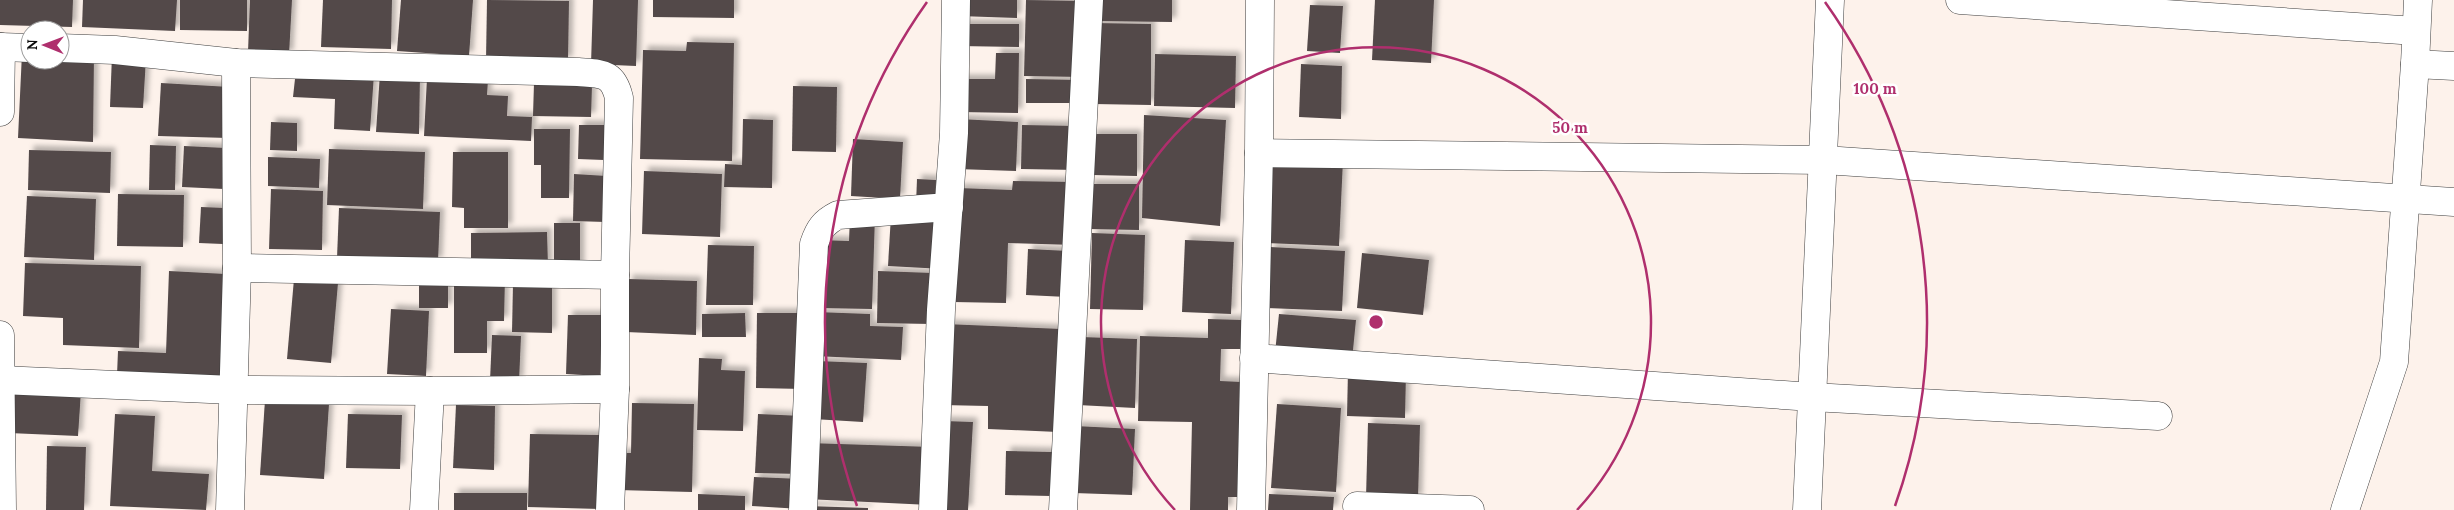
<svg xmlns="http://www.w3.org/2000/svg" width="2454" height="510" font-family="Lora,serif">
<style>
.building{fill:#534949;filter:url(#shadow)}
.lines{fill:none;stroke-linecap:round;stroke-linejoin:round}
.street-casing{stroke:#3e3e3e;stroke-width:29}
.street{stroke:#fff;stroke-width:28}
.ring{fill:none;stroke:#af2f6d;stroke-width:2.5}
.centre{fill:#af2f6d;stroke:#fff;stroke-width:2.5}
.ring-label{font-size:15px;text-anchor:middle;font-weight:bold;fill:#af2f6d;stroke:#fff;stroke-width:5;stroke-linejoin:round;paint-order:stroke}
</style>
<defs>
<filter id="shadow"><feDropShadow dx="4.5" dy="-4.5" stdDeviation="2.5" flood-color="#0004"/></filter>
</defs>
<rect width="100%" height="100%" fill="#fdf2eb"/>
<g class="building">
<polygon points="0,0 73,0 72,27 0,25"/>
<polygon points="83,0 177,0 175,31 82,27"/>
<polygon points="180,0 247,0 247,31 180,30"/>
<polygon points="250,0 292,0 289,55 248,52"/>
<polygon points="323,0 392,0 391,49 321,47"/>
<polygon points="401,0 473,0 469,56 397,51"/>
<polygon points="487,0 569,1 568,61 486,60"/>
<polygon points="593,0 638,0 636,66 591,64"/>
<polygon points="653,0 734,0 734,18 653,17"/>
<polygon points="959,0 1017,0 1017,18 959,16"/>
<polygon points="1026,0 1083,1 1081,77 1024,76"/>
<polygon points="1096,0 1172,0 1172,22 1096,21"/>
<polygon points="1375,0 1434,0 1431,63 1372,60"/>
<polygon points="1310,5 1343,6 1340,53 1307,51"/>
<polygon points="1094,23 1151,24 1151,105 1094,104"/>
<polygon points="959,24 1019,24 1019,47 959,46"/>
<polygon points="687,42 734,43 732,161 640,159 643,50 686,51"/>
<polygon points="22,53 30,60 60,60 94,56 93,142 18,138"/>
<polygon points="996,53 1019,53 1018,113 958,112 959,79 995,79"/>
<polygon points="1155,54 1236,56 1235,108 1154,106"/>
<polygon points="112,55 146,58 143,108 110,107"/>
<polygon points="1301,64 1342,66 1341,119 1299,117"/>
<polygon points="296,70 374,74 370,131 334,129 335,99 293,97"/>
<polygon points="380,73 420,75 419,134 376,132"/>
<polygon points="427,78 488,80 487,95 508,96 507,116 532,117 531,141 424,136"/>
<polygon points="1026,79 1081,80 1080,103 1026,103"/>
<polygon points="161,83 230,87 228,138 158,136"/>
<polygon points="534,83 592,85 591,117 533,116"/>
<polygon points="793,86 837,87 836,152 792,151"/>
<polygon points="1144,115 1226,120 1220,226 1142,218"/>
<polygon points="743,119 773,120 772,188 724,187 725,164 742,165"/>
<polygon points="959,119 1018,122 1016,171 957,169"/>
<polygon points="271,122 297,123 297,151 270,150"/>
<polygon points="579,125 605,125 604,160 578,159"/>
<polygon points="1022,125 1078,126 1077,170 1021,169"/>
<polygon points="534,129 570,129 569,198 541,198 541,165 534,165"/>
<polygon points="1092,134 1137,134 1137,176 1092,175"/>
<polygon points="853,139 903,142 900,199 851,196"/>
<polygon points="150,145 176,146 175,190 149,190"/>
<polygon points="184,146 226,148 224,189 182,187"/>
<polygon points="329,149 425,152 423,209 327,205"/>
<polygon points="29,150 111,152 110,193 28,190"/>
<polygon points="453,152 508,152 508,228 464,228 464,208 452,207"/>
<polygon points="1271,156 1343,160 1339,246 1266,243"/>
<polygon points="268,157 320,159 319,188 268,186"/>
<polygon points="644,171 722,174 720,237 642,234"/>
<polygon points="574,174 607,176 606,222 573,221"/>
<polygon points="917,179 936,180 935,206 916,205"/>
<polygon points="1013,181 1076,182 1074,245 1008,243 1006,303 954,302 958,188 1012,190"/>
<polygon points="1089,184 1139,184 1139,230 1088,229"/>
<polygon points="271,189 323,191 322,250 269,249"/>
<polygon points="118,194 184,195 183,247 117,246"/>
<polygon points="27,196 96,199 94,260 24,257"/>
<polygon points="201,207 225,208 223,244 199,243"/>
<polygon points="339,208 440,212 438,262 337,258"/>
<polygon points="891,215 946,219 943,269 888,266"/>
<polygon points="850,216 875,216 872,309 818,308 819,240 849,241"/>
<rect x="554" y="223" width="26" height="45"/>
<polygon points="547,232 548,266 471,267 471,233"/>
<polygon points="1092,233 1145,235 1143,310 1090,309"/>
<polygon points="1185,240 1234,242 1231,314 1182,312"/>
<polygon points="708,245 754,246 753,305 706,305"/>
<polygon points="1270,247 1345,251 1342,311 1267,308"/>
<polygon points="1028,249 1069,251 1067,297 1026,295"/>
<polygon points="1362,253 1429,260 1423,315 1357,308"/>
<polygon points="25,263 141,266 139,348 63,345 63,318 23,316"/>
<polygon points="169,271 226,274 221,380 117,375 118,351 166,353"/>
<polygon points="878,271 933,273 931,324 877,323"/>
<polygon points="505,277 504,321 487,321 487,353 454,353 454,278"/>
<polygon points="294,279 338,283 331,363 287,359"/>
<polygon points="628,279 697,281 696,335 626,332"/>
<polygon points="419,280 448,281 448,308 419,308"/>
<polygon points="513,283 552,284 552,333 512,332"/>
<polygon points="391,309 429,311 426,376 387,374"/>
<polygon points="816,312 870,314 870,326 903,327 901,360 814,356"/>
<polygon points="745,313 746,337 702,337 702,314"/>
<polygon points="757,313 805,313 804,389 756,388"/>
<polygon points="1279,314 1356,320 1352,360 1275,353"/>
<polygon points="568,315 602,315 600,376 566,374"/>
<polygon points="1208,319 1243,320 1243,349 1221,349 1220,381 1242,382 1240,497 1228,497 1228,510 1190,510 1192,422 1138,421 1140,336 1208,338"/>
<polygon points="945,324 1062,329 1058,432 988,429 988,406 942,405"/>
<polygon points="492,335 521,336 519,382 490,381"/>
<polygon points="1081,337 1137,339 1135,408 1078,405"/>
<polygon points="699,358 722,359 721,370 745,371 743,431 697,430"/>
<polygon points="817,361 867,363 863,422 813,419"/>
<polygon points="1348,371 1406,373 1405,418 1347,416"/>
<polygon points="12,387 81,391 78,436 9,433"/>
<polygon points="265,400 329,404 324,479 260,475"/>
<polygon points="632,403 694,404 692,492 618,490 619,453 631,453"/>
<polygon points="1277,404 1341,408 1336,492 1271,488"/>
<polygon points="456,405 495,406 494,470 453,468"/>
<polygon points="115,414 155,416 152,471 209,474 206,510 110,506"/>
<polygon points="348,414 402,415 400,469 346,468"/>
<polygon points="758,414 803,416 800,474 755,473"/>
<polygon points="944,421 973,422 968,510 939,510"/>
<polygon points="1368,423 1420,425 1418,499 1366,498"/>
<polygon points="1075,426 1135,429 1132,495 1074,493"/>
<polygon points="530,434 600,435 600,509 528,507"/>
<polygon points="808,443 933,447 930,505 806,499"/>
<polygon points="47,446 86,447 84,510 46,510"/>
<polygon points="1006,451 1052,452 1051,496 1005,495"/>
<polygon points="754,477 802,479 801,509 752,506"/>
<rect x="454" y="493" width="73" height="17"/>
<polygon points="698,494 745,496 745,510 698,510"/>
<polygon points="1269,494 1334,497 1333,510 1268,510"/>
<polygon points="807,506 868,508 868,510 807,510"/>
</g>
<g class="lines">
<defs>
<g id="street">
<polyline points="1960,0 2416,31"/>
<polyline points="0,47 30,48"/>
<path d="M60 48 115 50 236 63 578 72C602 74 613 72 619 98L615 275"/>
<polyline points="2415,64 2454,66"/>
<polyline points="0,112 1,47"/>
<polyline points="1259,153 1824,160 2454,202"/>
<polyline points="237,268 615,275 615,389 610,510"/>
<polyline points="0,335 2,510"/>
<polyline points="1254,358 1812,397 2158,416"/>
<polyline points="0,380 233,390 430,391 615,389"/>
<polyline points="1357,506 1470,510"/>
<polyline points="230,510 237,268 236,63"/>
<polyline points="424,510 430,391"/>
<path d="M803 510 814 244C819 229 824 222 838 215L949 207"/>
<polyline points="933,510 941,310 954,133 956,0"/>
<polyline points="1063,510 1089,0"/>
<polyline points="1251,510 1259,153 1260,0"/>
<polyline points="1807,510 1830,0"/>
<polyline points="2345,510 2394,362 2415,64 2418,0"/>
</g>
</defs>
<use href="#street" class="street-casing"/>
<use href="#street" class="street"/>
</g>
<g class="ring">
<path d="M1175 510A275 275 0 1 1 1577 510"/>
<path d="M857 506A551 551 0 0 1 927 2M1825 2A551 551 0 0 1 1895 506"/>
</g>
<circle cx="1376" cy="322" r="8" class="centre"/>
<g class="ring-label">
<text x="1875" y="94">100 m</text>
<text x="1570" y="133">50 m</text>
</g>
<g transform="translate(45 45) rotate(271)"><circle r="24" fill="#ffffff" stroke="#9d9d9d"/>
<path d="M0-4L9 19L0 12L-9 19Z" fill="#af2f6d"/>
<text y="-8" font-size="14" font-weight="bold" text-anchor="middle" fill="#0b0b0b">N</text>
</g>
</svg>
